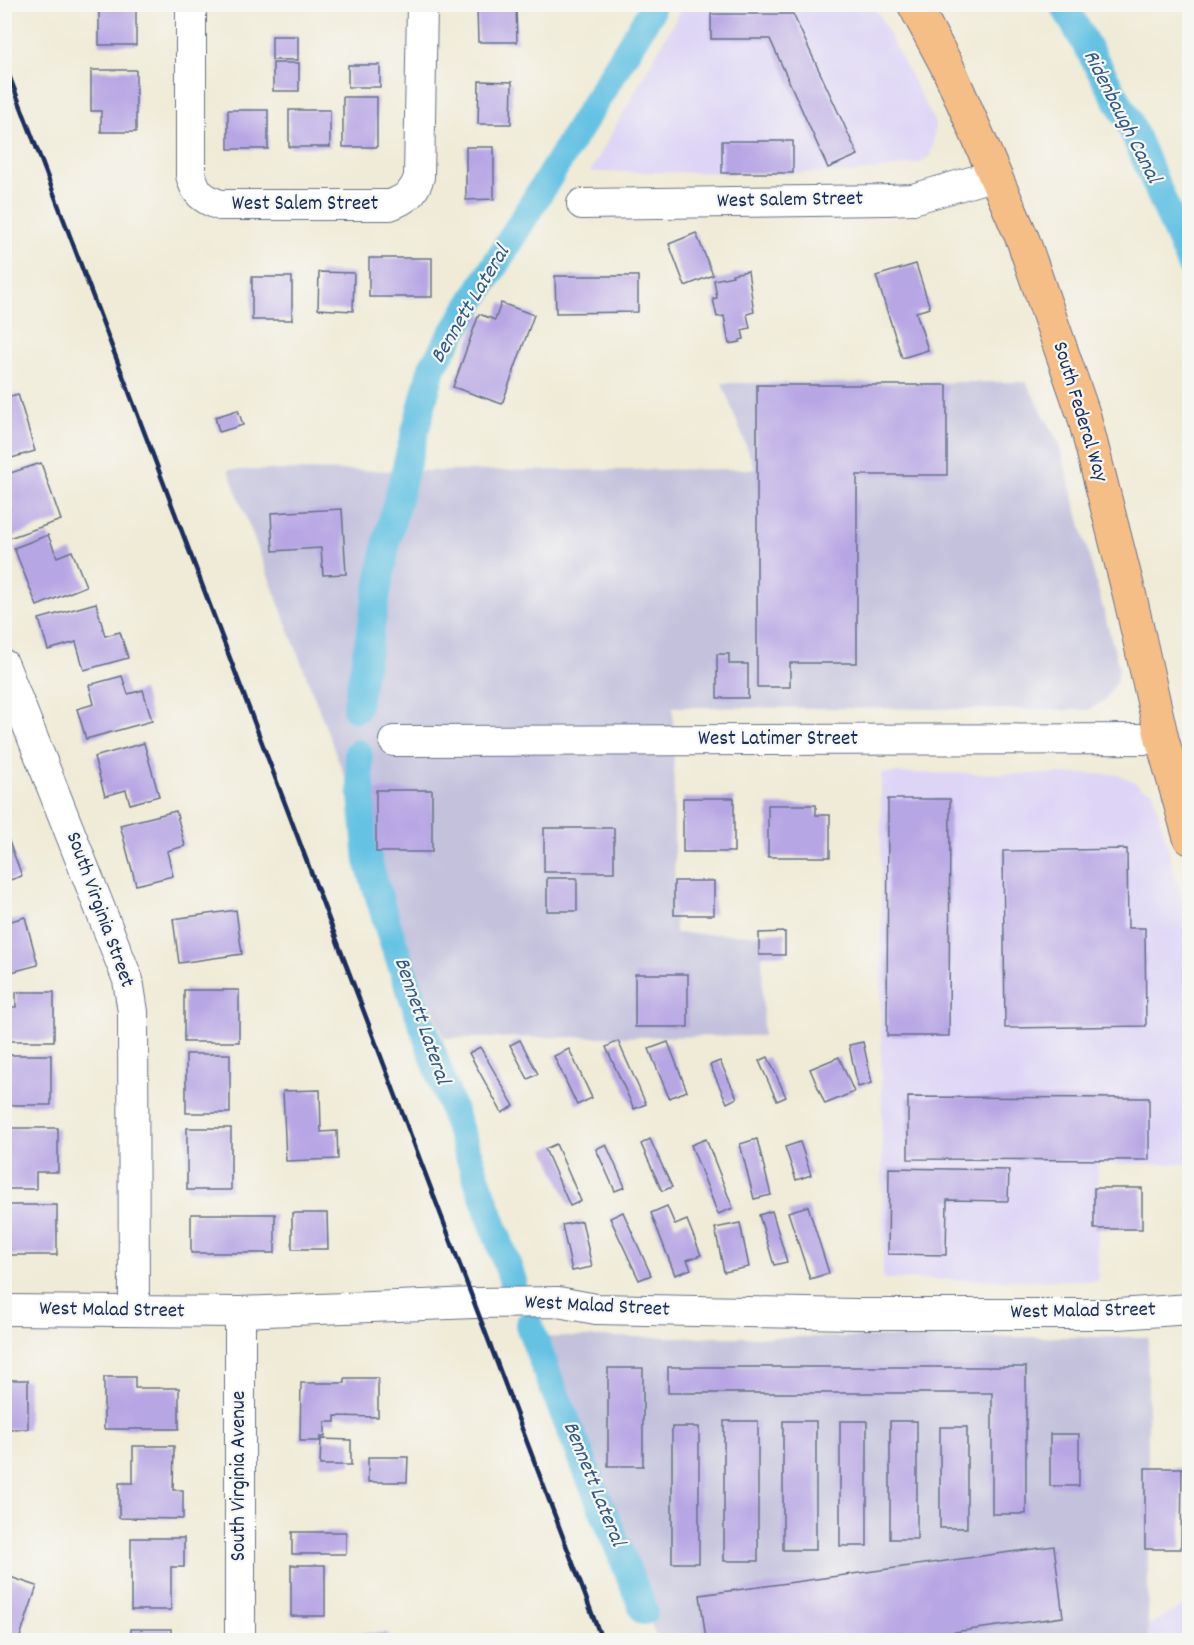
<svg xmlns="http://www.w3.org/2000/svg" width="1194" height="1645" font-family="Dekko,sans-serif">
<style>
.built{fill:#ded5f6}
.industrial{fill:#c3c1dc}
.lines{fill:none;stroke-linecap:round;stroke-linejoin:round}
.canal{stroke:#65c2e3;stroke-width:28}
.building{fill:#b7a6e4}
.minor-casing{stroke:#667188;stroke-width:32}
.major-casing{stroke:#667188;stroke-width:35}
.minor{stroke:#fff;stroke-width:30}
.major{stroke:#f6be87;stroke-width:33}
.rail{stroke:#1b2f5e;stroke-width:4.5}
.labels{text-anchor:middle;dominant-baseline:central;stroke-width:4.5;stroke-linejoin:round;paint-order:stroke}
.street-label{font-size:21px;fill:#1b2f5e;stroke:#f6f6f2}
.water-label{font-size:22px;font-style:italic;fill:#315b86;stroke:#f6f6f2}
</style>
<rect width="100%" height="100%" fill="#f6f6f2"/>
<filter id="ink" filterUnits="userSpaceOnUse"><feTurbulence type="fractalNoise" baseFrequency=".0167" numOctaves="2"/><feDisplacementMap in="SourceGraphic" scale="12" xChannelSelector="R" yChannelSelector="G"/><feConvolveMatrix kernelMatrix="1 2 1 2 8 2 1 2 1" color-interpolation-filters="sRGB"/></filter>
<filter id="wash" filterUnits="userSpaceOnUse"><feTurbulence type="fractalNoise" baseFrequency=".008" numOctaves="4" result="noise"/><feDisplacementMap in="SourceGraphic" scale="24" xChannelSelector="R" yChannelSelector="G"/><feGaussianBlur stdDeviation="1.35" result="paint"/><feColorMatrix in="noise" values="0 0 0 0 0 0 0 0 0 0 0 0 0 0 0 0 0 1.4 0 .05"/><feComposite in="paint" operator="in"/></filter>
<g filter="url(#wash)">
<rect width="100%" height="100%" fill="#f0ebd7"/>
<g class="built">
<polygon points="874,5 935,123 934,142 930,156 920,163 854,173 590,172 683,6"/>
<polygon points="881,773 1117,774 1135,782 1141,788 1153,791 1189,928 1189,1164 1098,1164 1098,1281 883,1279 881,1037"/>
<polygon points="1189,1603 1189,1640 1148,1640 1148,1625"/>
</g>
<g class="industrial">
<polygon points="1026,382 1058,441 1119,667 1116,683 1104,701 1088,710 673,707 675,933 762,935 763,1036 444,1038 228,470 442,471 755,469 722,383"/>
<polygon points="545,1337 1148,1337 1148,1640 657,1640"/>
</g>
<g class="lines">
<g class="canal">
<polyline points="1063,4 1128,119 1190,264"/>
<polyline points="356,709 387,540 432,367 650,13 652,4"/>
<polyline points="358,753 368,861 390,933 513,1281"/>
<polyline points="529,1325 547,1373 644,1611"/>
</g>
</g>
<g id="blocks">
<g class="building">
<polygon points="516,6 517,42 478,42 477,7"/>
<rect x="99" y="7" width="37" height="38"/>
<polygon points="711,14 793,14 858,155 828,168 770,39 711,39"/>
<rect x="272" y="36" width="26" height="24"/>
<rect x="273" y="63" width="26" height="28"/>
<rect x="348" y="65" width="32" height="22"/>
<polygon points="91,70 136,70 136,132 101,132 101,111 91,111"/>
<polygon points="479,81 512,82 511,124 478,124"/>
<rect x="343" y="97" width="34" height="50"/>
<rect x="228" y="110" width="40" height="39"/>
<rect x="289" y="110" width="41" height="37"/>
<rect x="722" y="141" width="71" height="32"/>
<polygon points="466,147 494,147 494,199 466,200"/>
<polygon points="696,233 713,275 685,286 669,244"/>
<rect x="369" y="258" width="63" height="39"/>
<polygon points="916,264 930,308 916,312 928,350 902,358 876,276"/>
<polygon points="748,271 754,312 747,314 750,328 742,330 744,339 740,340 740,342 729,344 724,316 717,317 713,299 717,298 714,280 733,276 732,274"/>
<polygon points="319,272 354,273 353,311 318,309"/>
<polygon points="555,276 638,276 638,312 556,313"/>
<rect x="252" y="277" width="40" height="43"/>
<polygon points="501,303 534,315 502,404 453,387 479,314 495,320"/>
<polygon points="757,385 947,385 947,475 857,475 857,663 790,663 790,687 757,687"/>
<polygon points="18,394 35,451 5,460 4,398"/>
<polygon points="238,410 243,425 219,432 215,417"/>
<polygon points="41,463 61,520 6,539 4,535 4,511 10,509 4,492 4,475"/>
<polygon points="342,509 346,574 323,575 321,548 273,551 271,513"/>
<polygon points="48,535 57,557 72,551 86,586 37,606 14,548"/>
<polygon points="96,603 105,636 120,632 128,658 84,670 76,642 48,650 39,619"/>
<polygon points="717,654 729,654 729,664 748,664 748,698 717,698"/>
<polygon points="122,676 128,694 143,690 152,721 86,739 77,709 94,704 89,685"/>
<polygon points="144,743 159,796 130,804 126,790 105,796 94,757"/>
<rect x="376" y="790" width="56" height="62"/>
<rect x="683" y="798" width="51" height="54"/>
<polygon points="888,799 950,799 949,1036 887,1036"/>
<polygon points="768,805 816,805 816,815 830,815 830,857 768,857"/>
<polygon points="176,811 185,846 167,851 173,876 136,885 120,825"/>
<polygon points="4,828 22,876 4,882"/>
<rect x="544" y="828" width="70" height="44"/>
<polygon points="1127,849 1128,928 1145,928 1146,1026 1005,1028 1003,851"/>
<rect x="547" y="878" width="30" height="33"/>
<rect x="674" y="881" width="40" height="34"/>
<polygon points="236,910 242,954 179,963 173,919"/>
<polygon points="25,917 38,965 4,974 4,923"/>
<polygon points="785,932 785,955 759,955 759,933"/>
<rect x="635" y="974" width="53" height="53"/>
<rect x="184" y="990" width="55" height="52"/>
<polygon points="16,992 54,992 54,1041 4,1041 4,1007 16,1007"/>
<polygon points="520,1040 538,1074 528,1079 510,1045"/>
<polygon points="618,1041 646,1104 634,1109 606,1047"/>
<polygon points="668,1042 687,1091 669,1098 649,1049"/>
<polygon points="863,1042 872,1083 858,1087 849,1045"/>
<polygon points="480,1047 514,1106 502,1113 469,1053"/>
<polygon points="569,1049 592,1098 577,1105 554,1056"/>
<rect x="186" y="1054" width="44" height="59"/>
<rect x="4" y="1055" width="47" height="50"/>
<polygon points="768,1057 786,1097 777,1101 759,1061"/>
<polygon points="839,1057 854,1092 825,1104 810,1069"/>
<polygon points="720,1061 737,1098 727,1103 710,1065"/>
<polygon points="320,1090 321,1132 337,1131 338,1159 286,1161 283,1091"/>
<polygon points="908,1097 1149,1098 1149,1160 908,1159"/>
<polygon points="4,1128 58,1128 58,1172 36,1172 36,1189 4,1189"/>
<rect x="187" y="1128" width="44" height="62"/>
<polygon points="650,1139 672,1187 662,1191 641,1144"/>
<polygon points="706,1139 733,1208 718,1214 691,1145"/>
<polygon points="757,1139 771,1195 754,1199 740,1144"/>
<polygon points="800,1142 811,1175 796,1180 785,1147"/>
<polygon points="556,1144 581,1201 570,1206 545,1149"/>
<polygon points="606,1144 625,1187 615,1191 596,1149"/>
<polygon points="889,1168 1009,1170 1008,1201 947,1200 946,1255 888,1254"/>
<rect x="1094" y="1188" width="48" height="41"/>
<rect x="4" y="1205" width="53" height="50"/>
<polygon points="667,1206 675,1225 687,1220 701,1255 687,1260 691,1269 675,1275 651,1213"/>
<polygon points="808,1206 829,1273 810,1279 788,1212"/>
<polygon points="772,1211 787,1262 774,1265 759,1215"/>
<polygon points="623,1212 651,1275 639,1280 610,1218"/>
<polygon points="292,1213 327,1213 328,1249 292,1249"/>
<rect x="191" y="1214" width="84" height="39"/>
<polygon points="582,1221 592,1267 572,1271 562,1225"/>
<polygon points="740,1223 749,1267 724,1272 715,1228"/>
<polygon points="668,1367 1026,1367 1026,1514 992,1514 992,1393 668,1393"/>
<rect x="608" y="1368" width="35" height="98"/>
<polygon points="104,1377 135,1377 135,1388 179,1388 179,1429 104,1429"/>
<polygon points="345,1378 378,1378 378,1417 335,1416 335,1422 325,1422 325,1437 320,1437 320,1441 300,1441 301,1383 345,1383"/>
<rect x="4" y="1380" width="24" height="49"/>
<rect x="724" y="1421" width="34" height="140"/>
<rect x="783" y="1421" width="33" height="129"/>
<rect x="840" y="1421" width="27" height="125"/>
<rect x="890" y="1421" width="27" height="118"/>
<rect x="672" y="1427" width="27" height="136"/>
<rect x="940" y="1427" width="27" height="101"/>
<rect x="1050" y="1434" width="29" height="52"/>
<polygon points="321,1439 351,1440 351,1465 320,1465"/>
<polygon points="133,1446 174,1446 173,1490 183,1490 183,1519 119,1518 119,1483 133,1483"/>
<polygon points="368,1457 408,1457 407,1482 368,1482"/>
<polygon points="1145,1468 1182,1468 1181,1549 1145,1549"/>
<rect x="292" y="1532" width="54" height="22"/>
<polygon points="131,1538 184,1538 184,1567 171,1567 171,1610 131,1610"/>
<polygon points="1054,1546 1063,1617 896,1640 706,1640 700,1595"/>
<rect x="291" y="1565" width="34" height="51"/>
<polygon points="4,1575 37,1586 19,1640 4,1640"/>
<rect x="131" y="1629" width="40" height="11"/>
<polygon points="388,1633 388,1640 345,1640 345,1634"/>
</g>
</g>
</g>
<g filter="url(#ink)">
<use href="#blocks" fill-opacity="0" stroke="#667188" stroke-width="1.5"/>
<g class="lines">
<defs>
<g id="minor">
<path d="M191 4V175C195 193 203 199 220 205H390C406 199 414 193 419 177L422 4"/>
<polyline points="582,204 887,200 913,199 995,175"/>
<polyline points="4,665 128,980 133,1012 134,1310"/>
<polyline points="394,741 1162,739"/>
<polyline points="4,1310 240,1312 475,1303 558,1302 596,1309 855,1314 1118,1314 1190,1309"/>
<polyline points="240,1312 240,1640"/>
</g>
<polyline id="major" points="914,4 948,68 1023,240 1084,416 1130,597 1162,739 1190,838"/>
</defs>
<use href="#minor" class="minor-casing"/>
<use href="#major" class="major-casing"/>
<use href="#minor" class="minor"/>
<use href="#major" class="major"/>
<polyline class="rail" points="4,62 602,1640"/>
</g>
</g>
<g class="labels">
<g class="street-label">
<text transform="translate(790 201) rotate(-1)">West Salem Street</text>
<text x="305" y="205">West Salem Street</text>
<text transform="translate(1079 412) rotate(73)">South Federal Way</text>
<text x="778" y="740">West Latimer Street</text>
<text transform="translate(99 910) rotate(70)">South Virginia Street</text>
<text transform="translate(597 1307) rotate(3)">West Malad Street</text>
<text transform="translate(112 1311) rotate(1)">West Malad Street</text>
<text transform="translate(1083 1312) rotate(-1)">West Malad Street</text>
<text transform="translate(240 1476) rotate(-90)">South Virginia Avenue</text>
</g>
<g class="water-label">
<text transform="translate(1121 117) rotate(63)">Ridenbaugh Canal</text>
<text transform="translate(471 305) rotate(-59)">Bennett Lateral</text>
<text transform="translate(421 1021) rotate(71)">Bennett Lateral</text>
<text transform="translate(593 1484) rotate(68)">Bennett Lateral</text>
</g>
</g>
<rect width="1194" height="1645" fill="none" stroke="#f6f6f2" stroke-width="24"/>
</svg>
